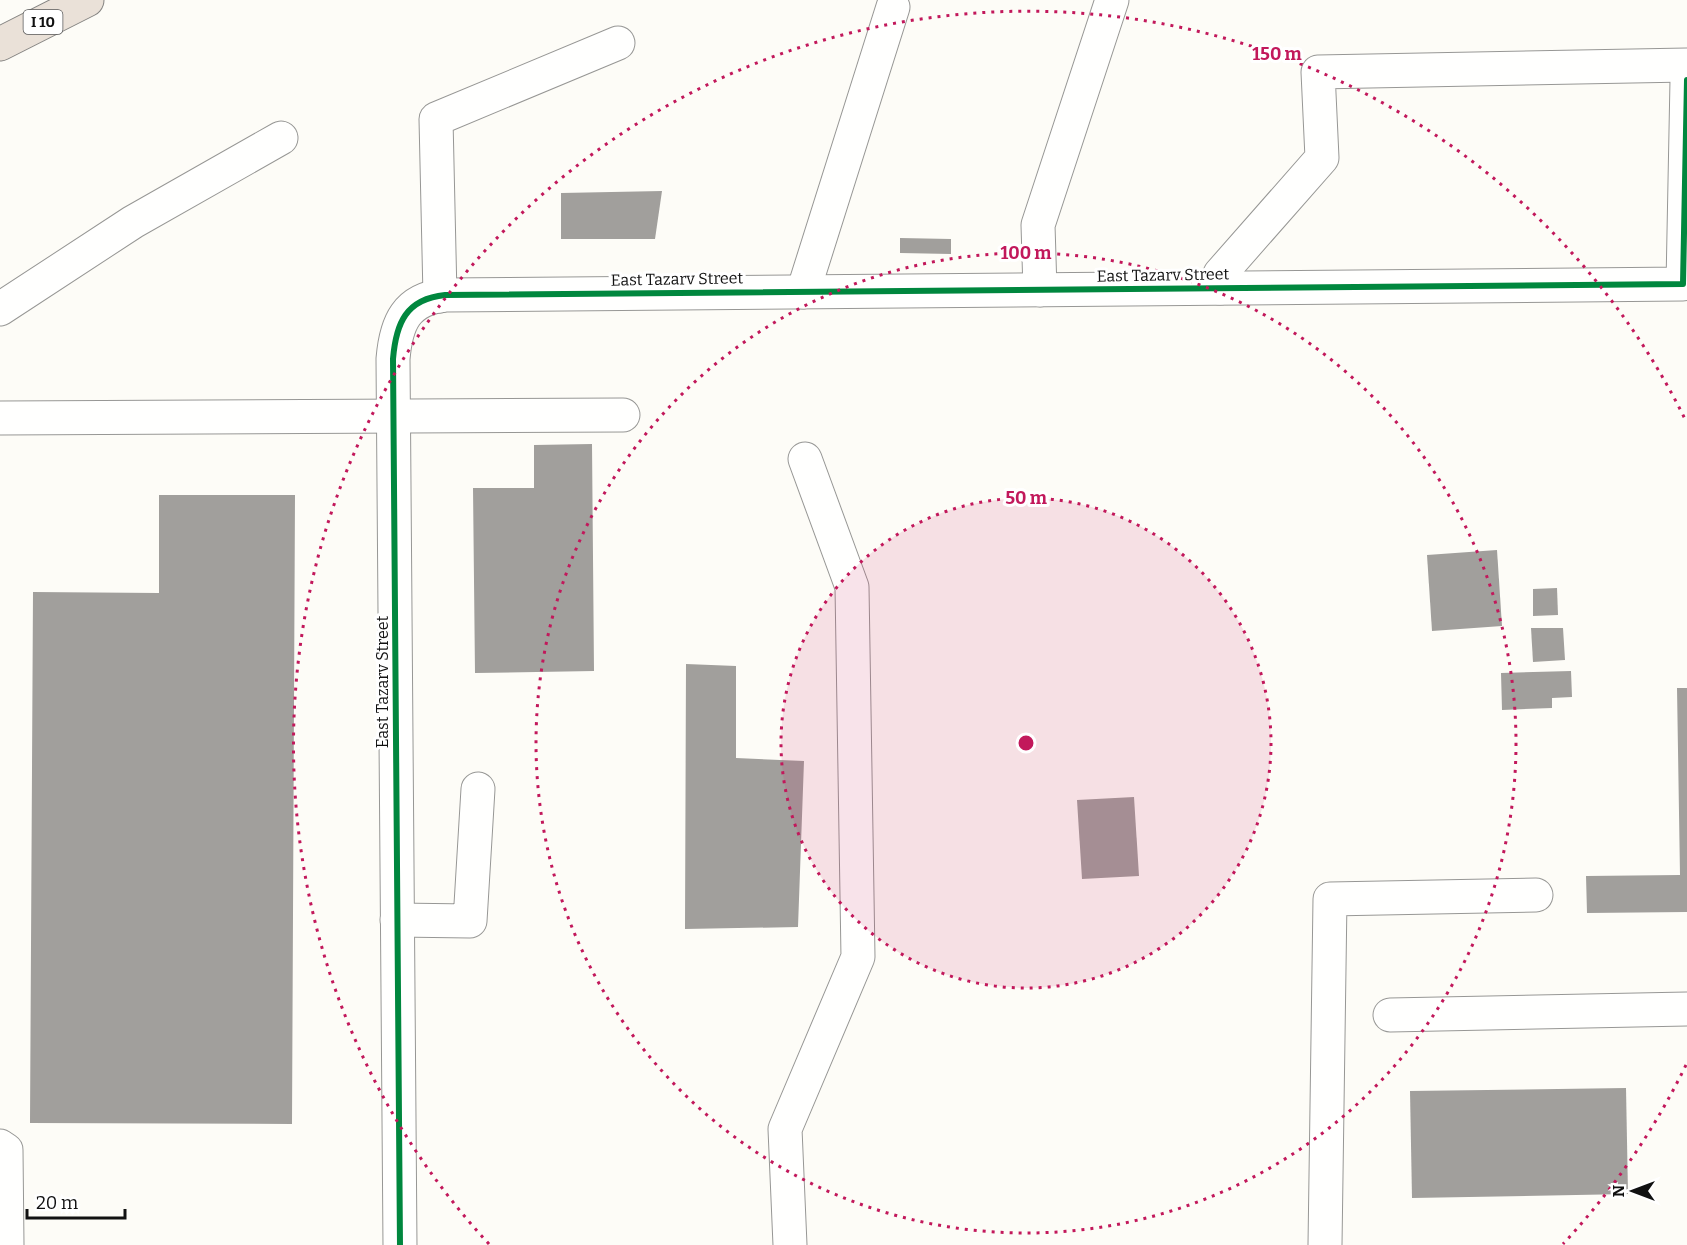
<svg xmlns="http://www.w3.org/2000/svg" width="1687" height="1245" font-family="Bitter,serif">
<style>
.building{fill:#a19f9c}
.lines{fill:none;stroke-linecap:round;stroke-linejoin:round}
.minor-casing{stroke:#979795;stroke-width:35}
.highway-casing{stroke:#858482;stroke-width:35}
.minor{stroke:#fffffe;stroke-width:33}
.highway{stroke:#eae1d8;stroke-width:33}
.cycleway-casing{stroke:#fff;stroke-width:10}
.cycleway{stroke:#00873e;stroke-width:6}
.ring{fill:none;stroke:#c2185b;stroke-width:3;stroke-dasharray:3 6}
.labels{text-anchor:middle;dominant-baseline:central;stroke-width:6;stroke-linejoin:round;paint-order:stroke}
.shield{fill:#fff;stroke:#585858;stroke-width:1.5}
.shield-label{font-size:15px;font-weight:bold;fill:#111}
.street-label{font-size:16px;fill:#111;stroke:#fff}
.centre{fill:#c2185b;stroke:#fff;stroke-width:3}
.ring-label{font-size:18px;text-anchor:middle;font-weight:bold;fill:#c2185b;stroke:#fff;stroke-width:6;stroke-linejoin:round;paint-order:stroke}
</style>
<rect width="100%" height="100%" fill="#fdfcf7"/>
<g class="building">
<polygon points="662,191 655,239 561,239 561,193"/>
<polygon points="900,238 951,239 951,254 900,253"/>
<polygon points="592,444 594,671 475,673 473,488 534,488 534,445"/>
<polygon points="159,495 295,495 292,1124 30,1123 33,592 159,593"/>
<polygon points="1497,550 1502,626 1432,631 1427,555"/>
<polygon points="1557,588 1558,615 1533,616 1533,589"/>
<polygon points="1531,628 1563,628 1565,660 1533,662"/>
<polygon points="686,664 736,666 736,758 804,761 798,927 685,929"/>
<polygon points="1571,671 1572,697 1552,698 1552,708 1502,710 1501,673"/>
<polygon points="1677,688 1687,688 1687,912 1587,913 1586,876 1680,875"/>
<polygon points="1134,797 1139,876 1082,879 1077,800"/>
<polygon points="1626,1088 1628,1194 1412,1198 1410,1091"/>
</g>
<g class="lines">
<defs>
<g id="minor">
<polyline points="1220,288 1220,274 1322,158 1318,72 1687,65"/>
<polyline points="1040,290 1038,225 1112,0"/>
<polyline points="803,292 893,7"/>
<polyline points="440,296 436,119 618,43"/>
<polyline points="0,309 133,222 281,138"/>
<polyline points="0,418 623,415"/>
<polyline points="397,920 470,921 478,789"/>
<polyline points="1390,1015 1687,1009"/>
<polyline points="0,1146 6,1150 7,1245"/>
<path d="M400 1245 393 359C396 323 406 299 445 295L1683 284 1687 80"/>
<polyline points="790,1245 785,1129 858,957 852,587 805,459"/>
<polyline points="1325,1245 1330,899 1536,895"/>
</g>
<polyline id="highway" points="0,44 87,0"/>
</defs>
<use href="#minor" class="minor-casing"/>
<use href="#highway" class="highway-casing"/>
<use href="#minor" class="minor"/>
<use href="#highway" class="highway"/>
<defs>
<path id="cycleway" d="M400 1245 393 359C396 323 406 299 445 295L1683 284 1687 80"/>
</defs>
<use href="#cycleway" class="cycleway-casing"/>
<use href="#cycleway" class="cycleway"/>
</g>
<circle cx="1026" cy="743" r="245" fill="#c2185b" fill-opacity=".12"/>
<g class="ring">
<circle cx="1026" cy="743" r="245"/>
<circle cx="1026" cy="743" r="490"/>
<path d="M1686 1065A734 734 0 0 1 1563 1244M489 1244A734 734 0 1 1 1686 421"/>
</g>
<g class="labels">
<rect class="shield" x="23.5" y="10" width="39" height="24" rx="4.5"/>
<g class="shield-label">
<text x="43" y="22">I 10</text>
</g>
<g class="street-label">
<text transform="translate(1163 275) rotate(-1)">East Tazarv Street</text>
<text transform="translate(677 279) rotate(-1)">East Tazarv Street</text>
<text transform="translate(382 682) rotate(-90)">East Tazarv Street</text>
</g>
</g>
<circle cx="1026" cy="743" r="9" class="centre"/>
<g class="ring-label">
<text x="1277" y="60">150 m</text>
<text x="1026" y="259">100 m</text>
<text x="1026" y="504">50 m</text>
</g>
<g transform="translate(1633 1191) rotate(270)" stroke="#ffffff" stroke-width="4.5" paint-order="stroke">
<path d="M0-4.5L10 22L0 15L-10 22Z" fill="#111111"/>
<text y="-9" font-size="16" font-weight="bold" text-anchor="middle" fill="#111111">N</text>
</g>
<path d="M27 1209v9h98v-9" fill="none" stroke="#111111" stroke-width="3"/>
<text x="36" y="1209" font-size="18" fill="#111111" stroke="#ffffff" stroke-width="4.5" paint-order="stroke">20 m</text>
</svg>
